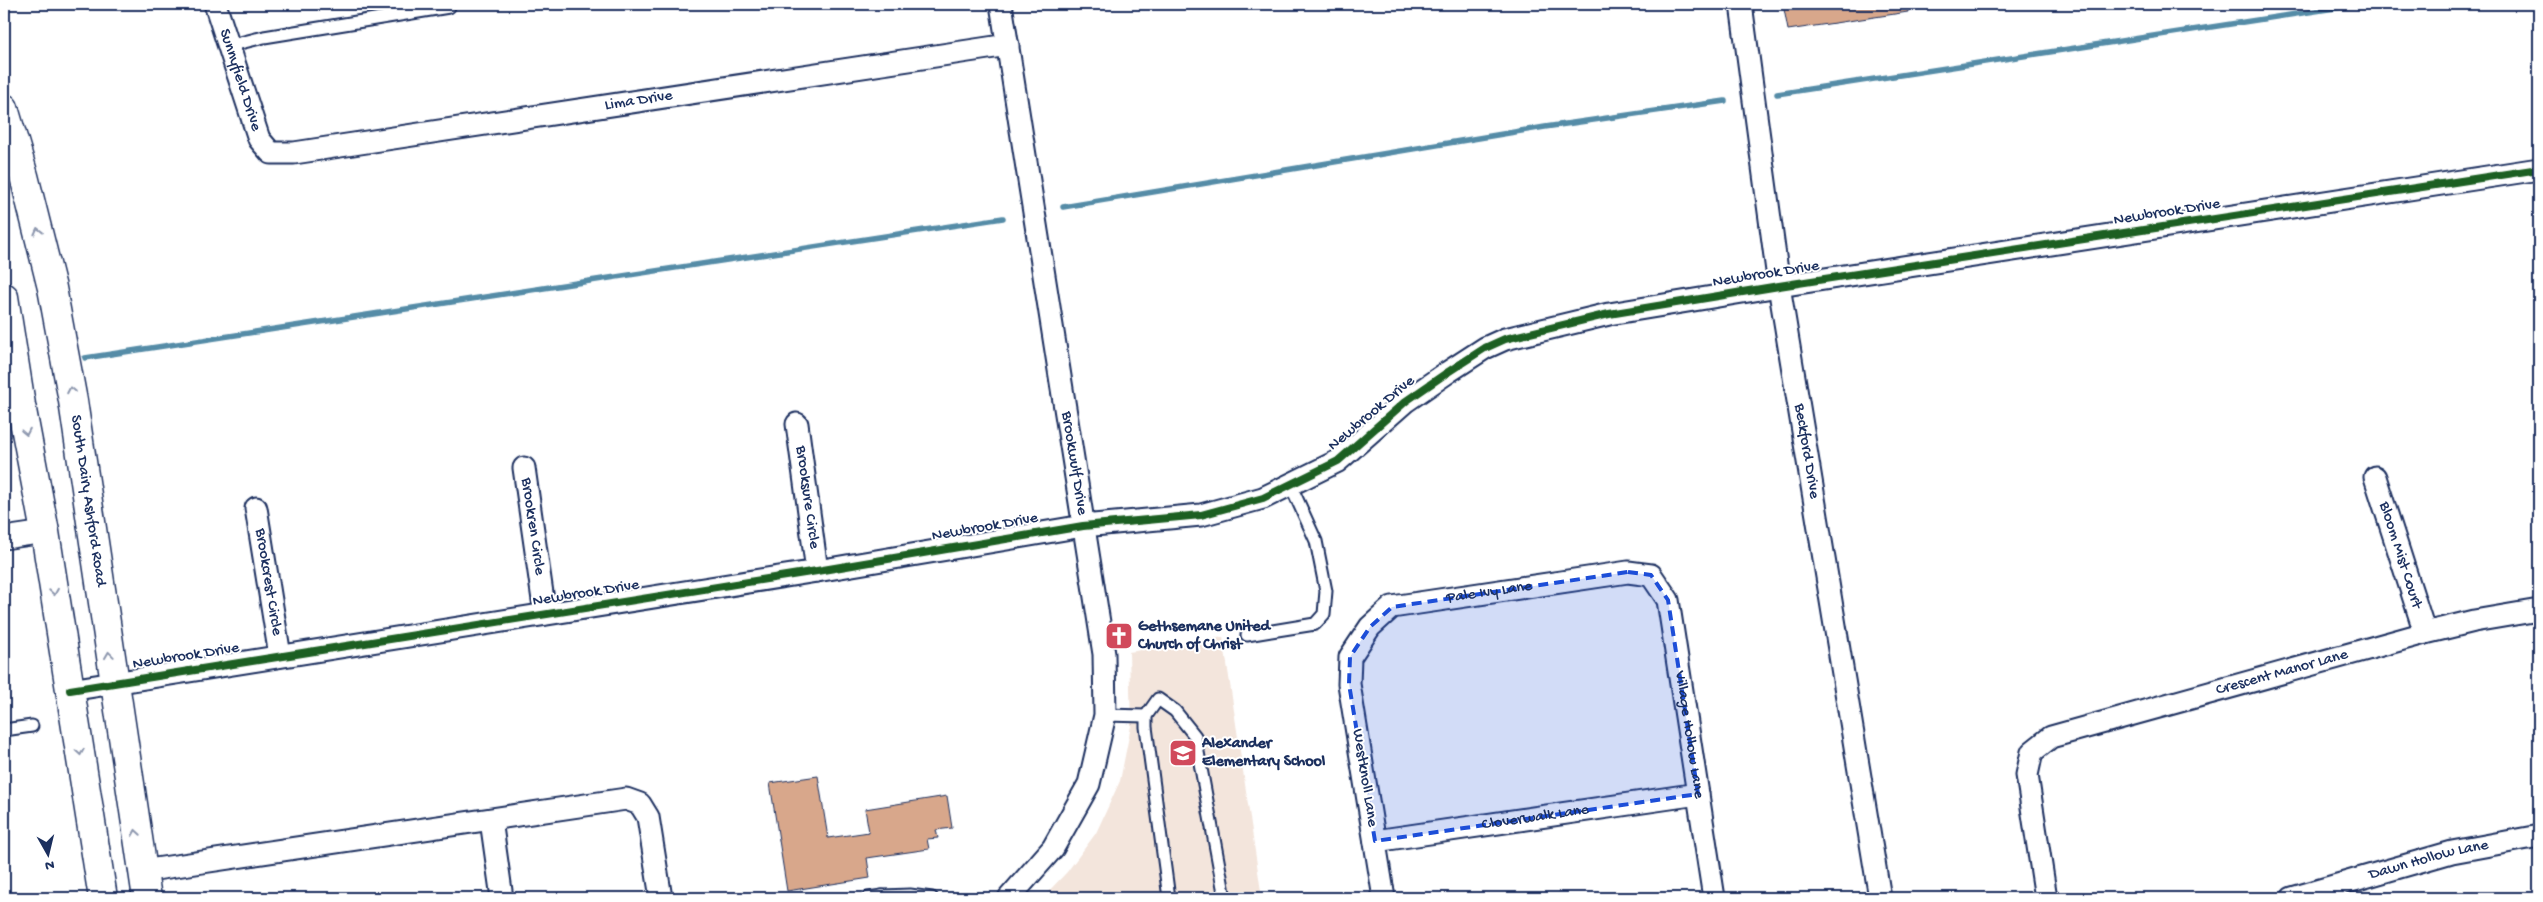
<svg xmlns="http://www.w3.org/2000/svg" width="2543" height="902" font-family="'Gochi Hand',sans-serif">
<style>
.built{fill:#f3e5dc}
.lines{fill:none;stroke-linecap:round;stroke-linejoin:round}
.stream{stroke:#558ca7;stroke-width:5.5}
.building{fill:#d8a78b;stroke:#1b2f5e}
.lane-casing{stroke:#1b2f5e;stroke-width:15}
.street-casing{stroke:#1b2f5e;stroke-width:25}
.secondary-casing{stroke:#1b2f5e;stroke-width:31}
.lane{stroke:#fff;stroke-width:11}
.street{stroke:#fff;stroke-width:21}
.secondary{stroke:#fff;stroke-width:28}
.cycleway-casing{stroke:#fff;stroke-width:11}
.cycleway{stroke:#1b5e20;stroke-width:8}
.oneway{stroke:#8d97ae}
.marked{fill:#1d4ed8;fill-opacity:0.2;stroke:#1d4ed8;stroke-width:4;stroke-dasharray:10 6;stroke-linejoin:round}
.labels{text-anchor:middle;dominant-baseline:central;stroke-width:4;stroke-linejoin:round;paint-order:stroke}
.street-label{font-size:16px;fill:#1b2f5e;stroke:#fff}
.poi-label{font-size:16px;font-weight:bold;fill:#1b2f5e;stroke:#fff;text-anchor:start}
</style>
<rect width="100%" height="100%" fill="#fff"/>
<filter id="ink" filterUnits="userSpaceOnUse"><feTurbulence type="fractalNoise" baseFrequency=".02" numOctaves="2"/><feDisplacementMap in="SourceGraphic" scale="10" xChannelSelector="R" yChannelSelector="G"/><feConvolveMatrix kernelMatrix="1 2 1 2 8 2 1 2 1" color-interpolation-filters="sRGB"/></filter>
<g filter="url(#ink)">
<polygon class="built" points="1223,637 1262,898 1042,898 1067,872 1096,833 1120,781 1131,726 1129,652"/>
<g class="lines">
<g class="stream">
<polyline points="1777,94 2361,4"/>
<polyline points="1063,207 1545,127 1725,101"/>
<polyline points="85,358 1003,218"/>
</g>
</g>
<g class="building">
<polygon points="1783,4 1907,4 1908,12 1788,30"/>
<polygon points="818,776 828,838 869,832 865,809 947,796 952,828 936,830 938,838 927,839 929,849 867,858 870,878 787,891 770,783"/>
</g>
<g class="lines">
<defs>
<g id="lane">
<polyline points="228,46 264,37 449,7 449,4"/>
<polyline points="1247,635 1315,624 1324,614 1326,591 1316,541 1291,486"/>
<polyline points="1105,715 1146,716"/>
<polyline points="4,730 32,726"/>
<polyline points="882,896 910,895 932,898"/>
<polyline points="868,898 882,896 883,898"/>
<polyline points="1169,898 1146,727 1146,716 1158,699 1175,711 1195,736 1225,898"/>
</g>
<g id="street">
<path id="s1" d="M215 4 259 139 271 153H294L1008 45"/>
<path id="s2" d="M1001 4 1104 654 1105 715 1089 784 1053 848 1009 898"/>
<path id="s3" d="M1741 4 1779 286 1880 898"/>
<path id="s4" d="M797 424 817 571"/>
<path id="s5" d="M524 468 545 614"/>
<path id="s6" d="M2375 477 2425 633"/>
<path id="s7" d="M256 508 280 656"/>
<polyline points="4,538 45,532"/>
<polyline points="70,690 817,571 1083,526 1201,515 1263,498 1338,461 1406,401 1448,372 1485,348 1505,339 1609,314 1779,286 2539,169"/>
<polyline points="491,820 502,898"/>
<path id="s8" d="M1375 841 1698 794"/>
<polyline points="142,871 626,799 640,804 648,817 661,898"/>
<path id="s9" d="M1384 898 1349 684 1350 657 1370 627 1392 607 1628 572 1651 575 1668 600 1714 898"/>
<path id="s10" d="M2046 898 2027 775 2032 752 2051 737 2425 633 2474 621 2539 610"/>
<path id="s11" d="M2292 898 2452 852 2539 836"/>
</g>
<g id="secondary">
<path id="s12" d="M4 108 24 176 52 288 73 401 147 898"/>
<polyline points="4,297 21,405 45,532 103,898"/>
</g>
</defs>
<use href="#lane" class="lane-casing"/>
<use href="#street" class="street-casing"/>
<use href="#secondary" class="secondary-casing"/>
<use href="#lane" class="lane"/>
<use href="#street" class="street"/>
<use href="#secondary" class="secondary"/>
<defs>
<polyline id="cycleway" points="70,690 817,571 1083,526 1201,515 1263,498 1338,461 1406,401 1448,372 1485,348 1505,339 1609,314 1779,286 2539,169"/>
</defs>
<use href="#cycleway" class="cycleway-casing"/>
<use href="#cycleway" class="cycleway"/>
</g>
<defs><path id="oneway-chevron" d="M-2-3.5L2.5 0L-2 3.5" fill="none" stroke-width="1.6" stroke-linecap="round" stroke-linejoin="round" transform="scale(1.25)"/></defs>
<g class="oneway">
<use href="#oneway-chevron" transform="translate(38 231) rotate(-104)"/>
<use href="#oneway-chevron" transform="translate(71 390) rotate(-101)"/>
<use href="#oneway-chevron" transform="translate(26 432) rotate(79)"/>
<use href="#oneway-chevron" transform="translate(54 592) rotate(81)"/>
<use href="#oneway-chevron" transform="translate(109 655) rotate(-98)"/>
<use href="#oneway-chevron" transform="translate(80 752) rotate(81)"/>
<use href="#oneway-chevron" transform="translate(136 833) rotate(-99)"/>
</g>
</g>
<path class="marked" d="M1628 572 1651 575 1668 600 1698 794 1375 841 1349 684 1350 657 1370 627 1392 607Z"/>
<defs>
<symbol id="church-square" viewBox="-11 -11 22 22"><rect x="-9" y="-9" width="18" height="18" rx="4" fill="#d1495b" stroke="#fff"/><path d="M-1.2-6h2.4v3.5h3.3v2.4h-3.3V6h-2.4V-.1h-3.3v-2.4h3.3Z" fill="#fff"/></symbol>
<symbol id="school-square" viewBox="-11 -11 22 22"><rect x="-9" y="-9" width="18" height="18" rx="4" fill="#d1495b" stroke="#fff"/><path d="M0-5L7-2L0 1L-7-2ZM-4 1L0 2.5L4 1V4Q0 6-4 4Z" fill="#fff"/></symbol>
</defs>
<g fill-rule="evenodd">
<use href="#church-square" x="1103" y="620" width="32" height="32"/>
<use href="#school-square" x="1167" y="737" width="32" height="32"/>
</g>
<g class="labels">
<g class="street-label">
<text stroke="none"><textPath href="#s1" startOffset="80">Sunnyfield Drive</textPath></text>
<text stroke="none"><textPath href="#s1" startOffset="532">Lima Drive</textPath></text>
<text transform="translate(2167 213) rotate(-9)">Newbrook Drive</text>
<text transform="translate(1766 275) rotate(-9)">Newbrook Drive</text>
<text transform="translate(1372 414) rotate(-40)">Newbrook Drive</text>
<text stroke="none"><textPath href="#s3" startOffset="452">Beckford Drive</textPath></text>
<text stroke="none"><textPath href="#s2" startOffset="465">Brookwulf Drive</textPath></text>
<text stroke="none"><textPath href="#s4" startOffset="74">Brooksure Circle</textPath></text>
<text stroke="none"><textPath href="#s12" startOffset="402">South Dairy Ashford Road</textPath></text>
<text stroke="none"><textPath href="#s5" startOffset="59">Brookren Circle</textPath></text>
<text transform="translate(985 528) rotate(-10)">Newbrook Drive</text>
<text stroke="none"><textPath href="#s6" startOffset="82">Bloom Mist Court</textPath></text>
<text stroke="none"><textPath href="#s7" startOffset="75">Brookcrest Circle</textPath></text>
<text stroke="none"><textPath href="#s9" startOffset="408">Pale Ivy Lane</textPath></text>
<text transform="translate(586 594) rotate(-9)">Newbrook Drive</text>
<text transform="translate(186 657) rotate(-9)">Newbrook Drive</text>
<text stroke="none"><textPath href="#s10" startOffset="412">Crescent Manor Lane</textPath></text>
<text stroke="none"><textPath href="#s9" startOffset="738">Village Hollow Lane</textPath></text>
<text transform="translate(1364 778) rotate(81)">Westknoll Lane</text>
<text stroke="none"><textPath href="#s8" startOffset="162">Cloverwalk Lane</textPath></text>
<text stroke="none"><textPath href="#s11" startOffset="142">Dawn Hollow Lane</textPath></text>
</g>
<g class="poi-label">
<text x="1138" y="627">Gethsemane United<tspan x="1138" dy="18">Church of Christ</tspan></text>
<text x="1202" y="744">Alexander<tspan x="1202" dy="18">Elementary School</tspan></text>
</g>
</g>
<rect width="2543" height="902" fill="none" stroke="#fff" stroke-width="20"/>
<rect x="10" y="10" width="2523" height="882" fill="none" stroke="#1b2f5e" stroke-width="2" filter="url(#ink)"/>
<g transform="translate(48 854) rotate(172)" stroke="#ffffff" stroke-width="4" paint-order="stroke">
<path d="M0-4L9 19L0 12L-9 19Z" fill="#1b2f5e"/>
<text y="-8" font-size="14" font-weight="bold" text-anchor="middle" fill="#1b2f5e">N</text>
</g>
</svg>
